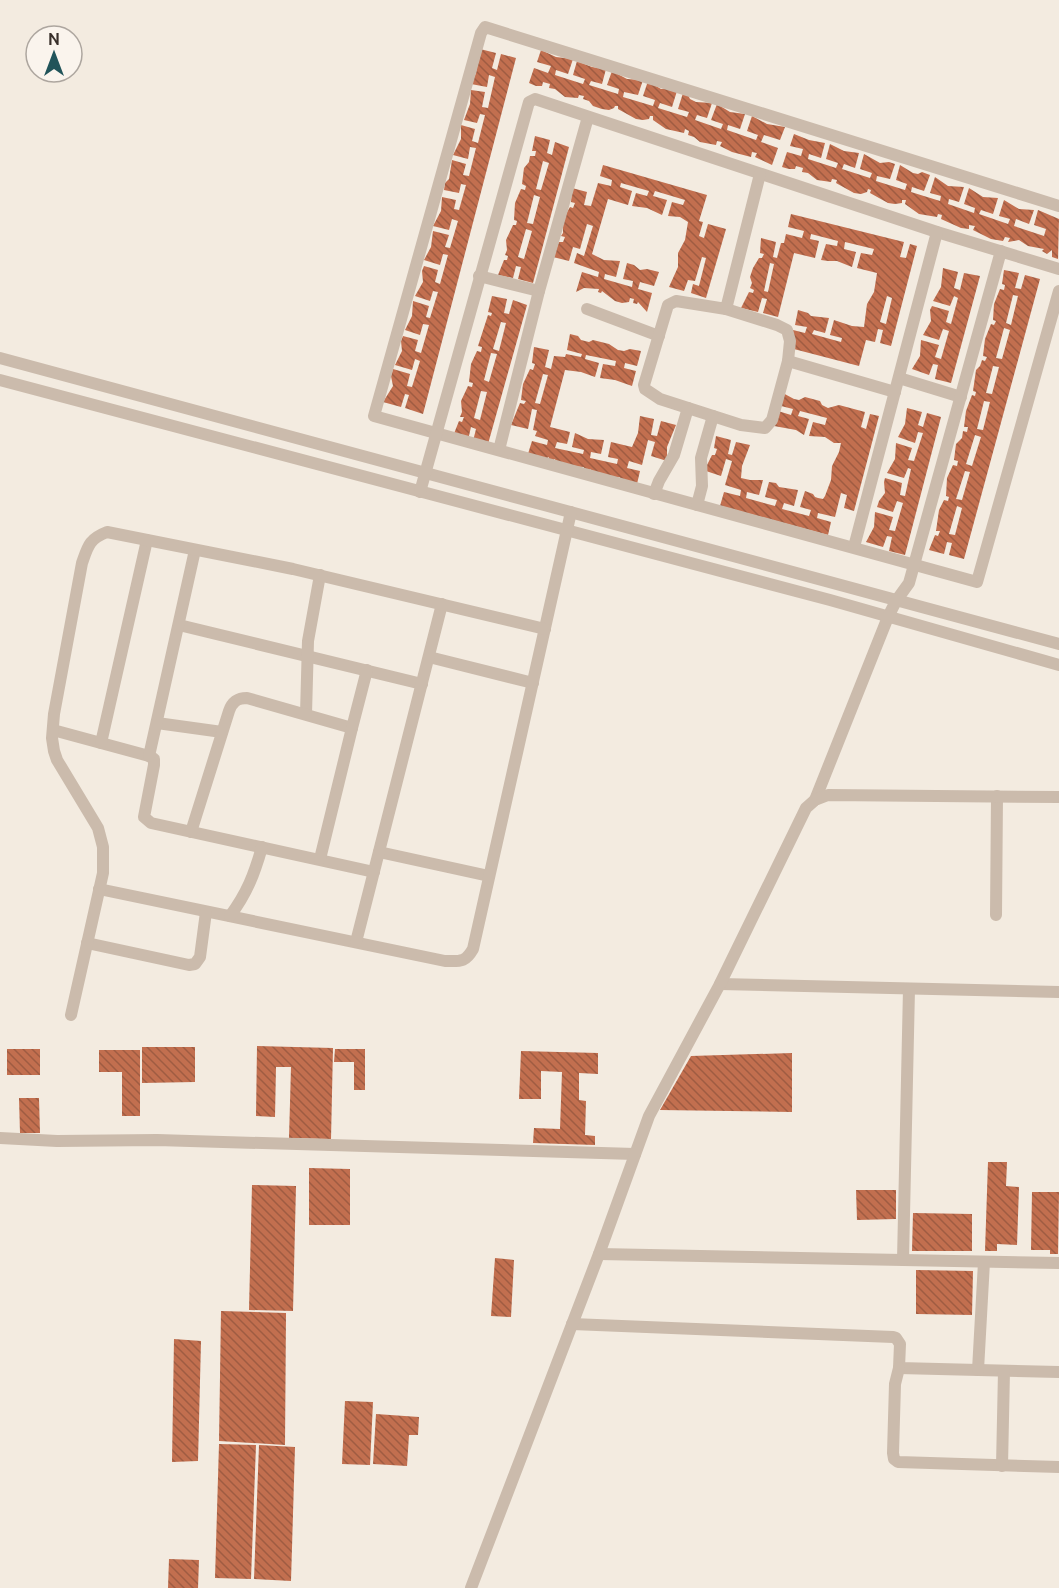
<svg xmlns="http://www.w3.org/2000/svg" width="1059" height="1588" font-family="Ubuntu,sans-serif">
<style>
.building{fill:url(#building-back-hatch);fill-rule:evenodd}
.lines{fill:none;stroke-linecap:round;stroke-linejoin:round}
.street{stroke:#cbbbac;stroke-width:12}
</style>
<defs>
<pattern id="building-back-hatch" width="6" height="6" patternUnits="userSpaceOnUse" patternTransform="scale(1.5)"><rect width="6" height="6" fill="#c26f4f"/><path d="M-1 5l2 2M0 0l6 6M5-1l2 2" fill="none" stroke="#9f5c42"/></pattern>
</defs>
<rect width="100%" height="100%" fill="#f3ebe0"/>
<g class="building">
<polygon points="480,49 496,53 492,68 497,70 501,54 516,58 423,414 405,408 409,395 405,394 401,407 383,402 393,386 391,376 393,369 410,374 407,386 412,387 420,361 415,359 412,370 395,365 402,351 401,341 403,336 418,340 415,351 421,353 429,325 423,324 420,335 405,330 412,316 413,301 429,306 426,317 430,318 438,292 433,291 430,301 415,296 423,282 422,271 424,266 438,270 435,282 440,284 448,255 443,254 440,265 424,260 431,247 433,231 449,235 445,247 450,248 458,221 452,219 449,230 433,226 441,211 442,197 456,200 454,209 459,210 466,185 461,184 459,193 444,190 445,183 449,179 452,160 466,164 463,175 469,176 476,148 470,147 468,159 453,155 461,139 461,125 475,129 472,141 478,143 485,115 480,114 477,123 464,120 470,104 471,90 485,92 482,107 488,108 495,77 489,75 487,87 471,84 476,73"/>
<polygon points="541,50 556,57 573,59 568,74 556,70 555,75 583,84 585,79 573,75 577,61 592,67 606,69 602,84 591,81 589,85 618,94 619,89 607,85 612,71 627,79 643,80 638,95 624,92 623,97 653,106 655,100 643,96 648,81 661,89 670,88 677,91 672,107 660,103 658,108 687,117 689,112 678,109 683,93 688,95 690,99 696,102 712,103 707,118 697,115 695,120 721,129 723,124 711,120 717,104 730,112 745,114 740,129 728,125 727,130 756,140 758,135 747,131 752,116 767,124 785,127 780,140 764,135 761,142 778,148 772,165 755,157 757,153 752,152 751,157 732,152 720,146 722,142 717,141 716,145 700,142 694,137 688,135 689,131 685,129 684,133 666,129 653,120 653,116 650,116 649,119 643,120 636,119 618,109 618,106 615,106 614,108 609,110 602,109 593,106 589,101 583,99 584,96 579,95 578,98 565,97 555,89 549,88 550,84 543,82 542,86 536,86 529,83 534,68 548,73 551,66 537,62"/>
<polygon points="794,134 809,140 825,143 821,158 809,154 808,159 836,168 838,163 826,159 830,144 844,151 859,153 855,168 844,164 842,169 870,178 872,173 860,169 864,154 880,163 889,162 895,164 890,179 877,176 876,181 905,190 907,184 896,180 900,165 913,173 918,174 922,172 930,175 924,191 912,187 911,192 940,201 941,196 930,193 935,177 948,186 964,187 959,202 949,199 948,204 974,213 975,208 964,204 969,188 983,197 998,198 993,214 981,210 979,214 1008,224 1010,219 999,216 1004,200 1019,209 1034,210 1029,224 1016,219 1014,226 1044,236 1046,229 1034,225 1038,210 1059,219 1058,259 1052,257 1052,250 1047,254 1042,251 1044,249 1028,246 1019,240 1008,242 1010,238 1005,237 1003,241 991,239 973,230 975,226 969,225 969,229 961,228 941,219 942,215 938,214 937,217 919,214 905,204 906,200 902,200 902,203 895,204 888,203 870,193 871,190 868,189 867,192 861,194 854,193 836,183 837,180 832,179 831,182 817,180 808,173 802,172 803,168 796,166 795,169 789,169 782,167 787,152 801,156 803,149 790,146"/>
<path d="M535 136 550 140 547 153 552 155 555 142 569 147 533 283 518 279 521 267 516 266 513 278 498 275 504 260H507L508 256 505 255 507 250 506 240 513 225H516L517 221 514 220 515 203 521 189 525 190 526 186 522 184 524 168 529 162 530 156H535L536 151H532ZM543 161 549 163 541 190 536 189ZM534 195 540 197 533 224 527 223ZM526 229 532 231 524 259 518 257Z"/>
<polygon points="603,165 707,195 699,221 703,222 699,236 704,238 708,224 726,229 706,298 691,293 693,284 699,286 706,258 702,257 695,281 688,280 684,291 669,287 678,267 678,253 685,240 688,222 680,217 668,216 672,202 683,205 685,200 655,191 653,196 667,200 662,215 647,208 632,206 636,193 647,196 649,191 621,183 620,187 632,191 628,205 608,199 592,254 604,260 620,261 616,277 605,274 604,279 632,287 633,281 623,279 627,263 634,265 640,270 647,269 659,272 654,286 640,282 638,289 652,293 647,312 638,302 637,304 633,303 634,299 630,298 629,302 622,303 615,301 602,291 601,293 598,292 599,289 584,288 576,292 582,272 598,277 599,272 574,263 577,253 584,256 593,226 587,224 580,249 573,247 569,261 553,257 559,242 563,242 565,237 561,236 563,233 563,219 570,207 573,208 575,203 571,202 572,188 587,192 584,205 591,206 598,183 611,186 612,180 600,176"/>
<path d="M791 214 904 242 900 257 906 258 910 244 917 246 891 346 880 343 883 330 878 329 875 342 866 340 859 366 790 348 793 330 805 333 807 327 795 325 798 310 808 313 811 316 829 318 825 333 814 330 812 334 841 342 842 338 830 335 834 320 852 326 864 327 867 304 874 292 877 273 857 268 861 253 872 255 874 249 845 242 844 249 856 252 852 267 837 261H828L821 260 826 244 837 246 838 241 811 234 810 239 819 241 815 258 794 253 778 317 763 313 767 299 762 298 758 312 741 308 749 292 753 293 754 290 750 288 752 283 750 277 753 268 759 258H762L764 254 760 253 761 238 776 242 773 257 777 258 781 243H784L786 234 802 238 804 231 788 227ZM770 263 774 264 768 292 764 291ZM887 296 892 298 886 324 880 322Z"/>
<polygon points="943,268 958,272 954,288 960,290 964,273 980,276 951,383 935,379 938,365 933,364 929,375 912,369 920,356 921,340 939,345 935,357 941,359 949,331 943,329 939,340 923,335 931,321 930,310 932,306 949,311 946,322 951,324 958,298 954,296 950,306 933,301 941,287"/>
<path d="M1004 270 1019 273 1015 288 1021 289 1025 275 1040 279 964 559 949 555 952 543 947 542 944 554 929 550 935 535 938 536 940 531H936L939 510 944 500 948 501 949 497 946 496 947 478 953 465 957 466 958 461 954 460 956 444 962 438 963 431 967 432 968 427H964L966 411 972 395 975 396 976 392 973 391 976 370 980 366 982 360 985 361 987 357 983 356 985 339 991 324 994 325 996 321 993 320 994 304 1000 289 1004 290 1005 285 1002 284ZM1013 295 1018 296 1011 325 1006 323ZM1004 328 1010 330 1002 359 996 358ZM993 366 999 367 992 394 986 393ZM984 401 990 402 983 430 977 429ZM975 435 981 437 972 466 966 464ZM965 471 970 472 962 500 956 499ZM957 506 962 508 955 535 949 534Z"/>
<path d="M492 296 507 299 504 313 509 314 513 300 527 305 488 444 473 441 476 429 471 427 468 440 453 436 459 421 462 422 464 417H460L462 412 461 401 468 386 472 387 473 383 469 382 471 364 477 351 481 352 482 347 478 346 488 315 491 316 492 313 488 312ZM501 322 506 323 499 351 493 349ZM491 353 497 354 489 382 484 380ZM481 391 487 392 480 420 474 418Z"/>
<path d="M570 334 578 336 581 340 589 342 593 340 609 344 618 350 624 351 630 349 641 351 637 366 625 363 624 368 636 371 632 386 615 380 600 378 603 364 615 366 616 361 586 355 585 359 599 363 595 377 581 372 565 370 550 427 570 432 567 444 557 442 555 448 583 454 584 450 572 447 575 433 588 439 604 440 601 454 591 452 590 458 617 464 618 459 608 457 611 442 632 447 638 433 640 416 654 419 651 435 657 436 661 421 676 425 667 447V461L651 456 655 442 648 440 642 465 629 461 627 468 640 471 637 484 617 483 620 477 611 478 595 475 590 469 588 473 583 471 584 467 566 466 554 459 553 463 548 462 549 457 541 461 527 457 532 441 547 445 548 440 535 436 537 431 533 430 537 410 532 409 528 429 511 425 520 403 524 404 526 401 521 400 523 384 530 369 533 370 535 364 532 363 534 347 549 350 545 367 551 369 554 356 565 357 566 354 581 357 582 354 567 350ZM543 374 548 375 540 404 535 403Z"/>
<polygon points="781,392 794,399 799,400 805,397 820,401 822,405 828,408 839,405 865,412 861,427 866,429 870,414 879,416 854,511 844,508 847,495 841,493 835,517 818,513 817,518 831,522 828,535 720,506 724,492 740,496 741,490 725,485 732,461 726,459 721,476 706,471 707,465 712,455 715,455 717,449 714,448 716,436 731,440 728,454 732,455 736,442 750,445 742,466 741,478 750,480 763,480 759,495 747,492 746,498 775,506 777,500 765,497 769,482 776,483 779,487 798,490 794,506 784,503 782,509 809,516 811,510 800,507 805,491 813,494 815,497 818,498 823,499 825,496 831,480 832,466 839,452 841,443 834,443 825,437 809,436 813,422 825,425 827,418 800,411 798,416 809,419 804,435 796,430 774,426 778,411 791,415 793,409 777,405"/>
<polygon points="907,408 922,412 918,425 923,427 927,413 941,417 905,555 889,551 892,537 887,536 883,547 866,542 874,527 875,512 893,517 889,530 895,531 903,503 897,501 893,512 877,507 879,501 885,493 884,482 885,478 902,483 900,495 905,496 911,469 908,468 904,478 887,473 895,459 896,443 912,448 908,460 914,461 923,433 918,432 915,443 898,437 905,424"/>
<polygon points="257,1046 333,1048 331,1139 289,1138 291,1067 276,1067 275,1117 256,1116"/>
<polygon points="142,1047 195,1047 195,1082 142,1083"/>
<rect x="7" y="1049" width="33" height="26"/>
<polygon points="335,1049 365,1049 365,1090 354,1090 354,1062 334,1062"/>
<polygon points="99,1050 140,1050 140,1116 122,1116 122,1072 99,1072"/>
<polygon points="521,1051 598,1053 598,1074 579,1073 579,1100 586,1101 585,1135 595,1136 595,1145 533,1143 534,1128 560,1129 562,1072 541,1071 541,1099 519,1099"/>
<polygon points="792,1053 792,1112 660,1110 691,1056"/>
<polygon points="19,1098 39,1098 40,1133 20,1133"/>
<polygon points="988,1162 1007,1162 1006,1186 1019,1187 1017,1245 997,1244 997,1251 985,1251"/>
<polygon points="309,1168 350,1169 350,1225 309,1225"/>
<polygon points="252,1185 296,1186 293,1311 249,1310"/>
<polygon points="856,1190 896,1190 896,1219 857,1220"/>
<polygon points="1032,1192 1059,1192 1058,1254 1050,1254 1050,1250 1031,1250"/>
<polygon points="913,1213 972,1214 972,1251 912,1251"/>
<polygon points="495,1258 514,1260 511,1317 491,1316"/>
<polygon points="916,1270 973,1271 972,1315 916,1314"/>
<polygon points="221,1311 286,1313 285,1445 219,1441"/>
<polygon points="174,1339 201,1341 198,1461 172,1462"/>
<polygon points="345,1401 373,1402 370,1465 342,1464"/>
<polygon points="376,1414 419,1417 418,1435 409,1435 407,1466 373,1464"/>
<polygon points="219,1444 256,1445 251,1579 215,1578"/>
<polygon points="259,1445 295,1447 291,1581 254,1579"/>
<polygon points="169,1559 199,1560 198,1588 168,1588"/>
</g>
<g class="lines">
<g class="street">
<polyline points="1059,206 485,27 481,33 374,416 977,582 1059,291"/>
<polyline points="479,276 539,291"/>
<polyline points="587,309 659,336"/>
<polyline points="726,309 777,325 787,330 790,341 788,361"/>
<polyline points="0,358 1059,644"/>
<polyline points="899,378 961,397"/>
<polyline points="0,380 830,600 1059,665"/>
<polyline points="688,408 741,425 765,428 772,420 788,361 895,392"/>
<polyline points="499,450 539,291 588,117"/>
<polyline points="420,492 529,102 535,99 937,232 1059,269"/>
<polyline points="654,494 659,481 674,455 688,408 660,399 645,389 644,385 668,305 676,301 726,309 760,174"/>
<polyline points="697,505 702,486 701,458 713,416"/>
<polyline points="854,547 937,232"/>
<polyline points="179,625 422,684"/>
<polyline points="429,657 533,683"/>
<polyline points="306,714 308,641 320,575"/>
<polyline points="157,723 222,732"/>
<polyline points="53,730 149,756 154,759 154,765 144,817 151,823 374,872"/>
<polyline points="101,743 147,540"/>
<polyline points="149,756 195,550"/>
<polyline points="815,800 888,617 896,601 909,583 1001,251"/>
<path d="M191 832 229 711C232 702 237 698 247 698L352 728 367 670"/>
<polyline points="379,852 489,876"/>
<polyline points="320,859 352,728"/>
<path d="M99 889 445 961C460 961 465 963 473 949L571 512"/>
<polyline points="996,915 997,796"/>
<path d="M230 916C247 893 254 875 262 847"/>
<polyline points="356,942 442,604"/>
<polyline points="87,943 189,965 195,964 200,957 206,912"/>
<polyline points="720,984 1059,992"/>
<path d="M71 1015 103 873V847L98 828 57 760 54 751 52 738 54 714 82 563C88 546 89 539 107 532L293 569 545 629"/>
<polyline points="0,1138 57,1141 157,1140 635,1154"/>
<polyline points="599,1254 1059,1263"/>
<polyline points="903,1260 909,989"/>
<polyline points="572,1324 893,1337 896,1338 900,1344 899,1368 1059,1372"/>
<polyline points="899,1368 895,1384 893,1453 894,1459 898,1462 1059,1467"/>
<polyline points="978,1370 984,1262"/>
<polyline points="1002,1466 1004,1371"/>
<polyline points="471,1588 599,1254 649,1116 720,984 806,808 815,800 828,795 1059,797"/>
</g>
</g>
<g transform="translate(54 54)"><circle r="28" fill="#faf4ed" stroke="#ada69f" stroke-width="1.5"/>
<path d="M0-4.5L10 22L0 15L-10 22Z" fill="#21545a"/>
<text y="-9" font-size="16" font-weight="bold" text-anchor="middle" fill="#39302b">N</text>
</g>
</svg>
